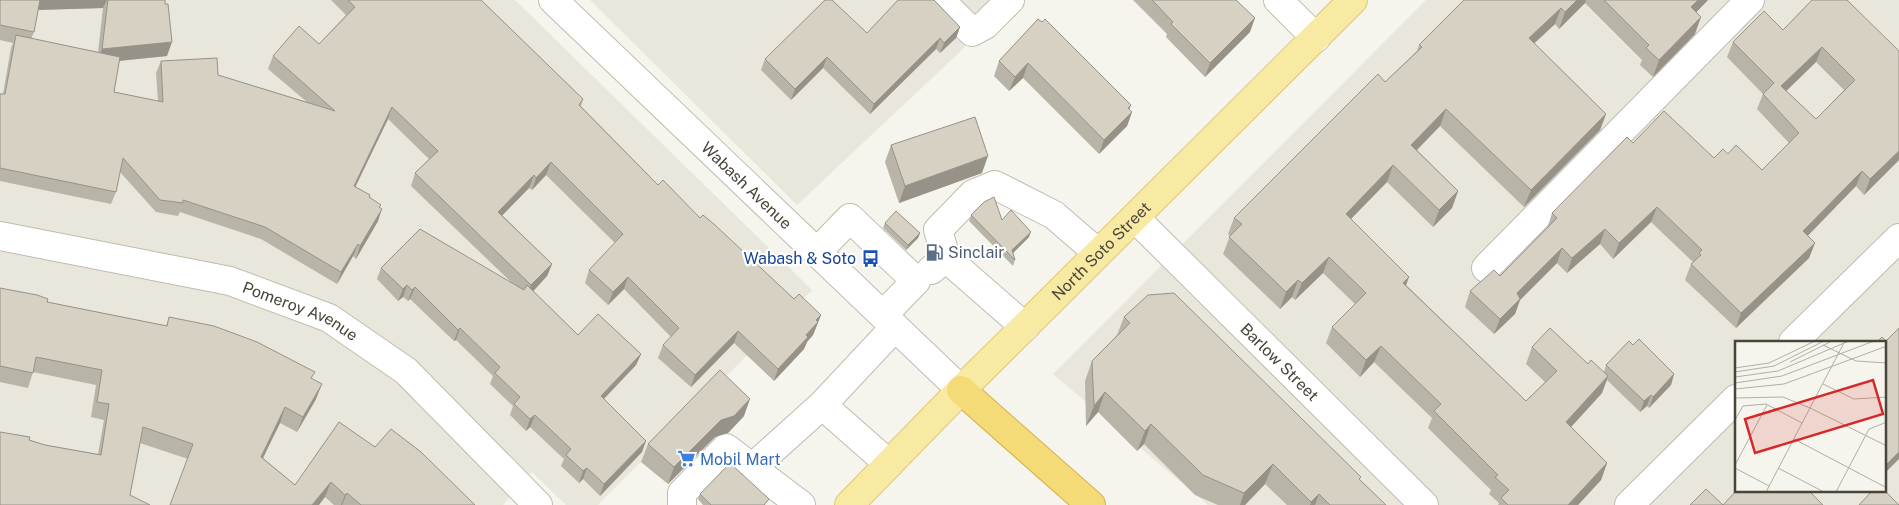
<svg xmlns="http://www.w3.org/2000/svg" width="1899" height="505" font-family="'Public Sans',sans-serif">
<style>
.residential{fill:#e9e6db;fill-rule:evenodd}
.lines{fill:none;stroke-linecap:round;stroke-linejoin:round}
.minor-casing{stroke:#c0bcaf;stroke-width:30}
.major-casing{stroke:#ddca72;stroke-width:30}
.highway-casing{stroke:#d5b147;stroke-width:30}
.minor{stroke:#fff;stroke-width:28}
.major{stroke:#f8eaa3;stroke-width:28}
.highway{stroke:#f5da78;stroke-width:28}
.wall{fill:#b8b4a7;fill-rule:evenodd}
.shaded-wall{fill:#969288}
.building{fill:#d6d1c2;stroke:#969288;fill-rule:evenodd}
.labels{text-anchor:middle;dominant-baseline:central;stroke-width:4.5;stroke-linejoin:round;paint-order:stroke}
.street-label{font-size:16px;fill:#4a453a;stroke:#fff}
.service-label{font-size:16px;fill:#4e5e75;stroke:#fff;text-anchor:start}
.transit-label{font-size:16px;fill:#164399;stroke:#fff;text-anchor:end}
.shop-label{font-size:16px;fill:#366cbe;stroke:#fff;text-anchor:start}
.inset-road{fill:none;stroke:#b1aea5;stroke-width:1}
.view{fill:#d62828;fill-opacity:0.15;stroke:#d62828;stroke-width:2.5}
.inset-edge{fill:none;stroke:#4a453a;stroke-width:2.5}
</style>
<rect width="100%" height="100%" fill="#f5f4ed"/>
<g class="residential">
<polygon points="0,0 515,0 812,290 598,505 566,505 532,472 503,505 0,505"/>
<polygon points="590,0 1015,0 797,205"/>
<path d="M1426 0H1899V505H1208L1053 374ZM1736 342H1885V491H1736Z"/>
</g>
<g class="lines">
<defs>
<g id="minor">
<path id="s1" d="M553 0 961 390"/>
<polyline points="940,0 972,32 985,25 1010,0"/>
<polyline points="1278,0 1316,38"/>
<path id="s2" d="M1135 218 1424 505"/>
<path id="s3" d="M0 236 230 281 329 318 406 371 538 505"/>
<polyline points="817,252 850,218 916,281 883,315"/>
<polyline points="946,258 938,230 973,194 995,185 1054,215 1098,253"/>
<polyline points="1486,268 1750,0"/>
<polyline points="931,270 946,258 1025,327"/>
<polyline points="1793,342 1899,238"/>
<polyline points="822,405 889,464"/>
<polyline points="752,468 822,405 895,327"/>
<polyline points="682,505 682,493 726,448 801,505"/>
<polyline points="1629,505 1736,399"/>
</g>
<g id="major">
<path id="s4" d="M849 505 961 390 1353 0"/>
</g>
<polyline id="highway" points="961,390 1091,505"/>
</defs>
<use href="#minor" class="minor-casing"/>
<use href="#major" class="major-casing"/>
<use href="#highway" class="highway-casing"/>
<use href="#minor" class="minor"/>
<use href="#major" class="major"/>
<use href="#highway" class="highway"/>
</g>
<g class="wall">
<path d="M0 0H165L167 56 119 61 114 92 158 101 156 73 161 61 218 75 307 102 268 69 273 56 319 44 346 15 331 0H481L583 99 581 106 658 185 700 218 794 299 821 315 813 335 807 342 804 349 774 381 734 343 691 387 658 358 663 345 671 337 624 289 608 305 585 283 589 270 615 243 546 175 532 190 529 188 502 215 552 264 547 276 533 291 578 335 641 354 636 365 604 399 642 452 600 496 583 479 579 483 561 466 564 459 530 427 526 431 510 415 513 406 490 384 493 376 456 340 454 341 410 299 408 301 403 297 398 301 377 279 381 268 511 282 411 186 415 173 429 159 388 119 355 187 370 195 369 198 380 208 378 221 356 259 353 256 337 284 261 239 180 212 178 216 156 212 120 172 116 192 111 204 0 181V94H3L11 48 13 43 0 40ZM103 8 98 52 31 39 34 32 38 10Z"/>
<polygon points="1133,0 1236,0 1250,32 1205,77 1166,37 1167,34"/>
<polygon points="1464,0 1708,0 1696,12 1695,34 1653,77 1640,65 1642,60 1585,3 1559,29 1555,24 1534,43 1606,114 1600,130 1524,207 1440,126 1417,150 1458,191 1452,208 1433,227 1387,182 1351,219 1409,277 1406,285 1526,401 1545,382 1526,364 1532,347 1588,364 1604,372 1606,365 1633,345 1674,374 1671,385 1649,408 1647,406 1640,412 1607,380 1602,393 1571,427 1607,463 1601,480 1578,505 1498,505 1499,503 1489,494 1491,490 1428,428 1432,418 1374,362 1360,377 1326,343 1332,327 1355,304 1323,273 1295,300 1292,297 1280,309 1223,254 1230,236 1228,234 1234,218 1385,82 1417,51 1419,45"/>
<path d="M1812 0 1899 160 1864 195 1856 186 1807 236 1815 243 1809 258 1736 328 1685 280 1691 264 1693 262 1651 222 1613 259 1600 244 1567 273 1557 263 1520 300 1515 314 1494 334 1465 307 1470 291 1500 276 1547 229 1552 213 1633 143 1714 158 1728 154 1762 170 1789 143 1757 109 1763 94 1727 57 1733 42 1783 30ZM1816 62 1844 90 1816 119 1786 91Z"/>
<polygon points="1038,19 1132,112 1127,126 1099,154 1023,78 1009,91 994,76 999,61"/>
<polygon points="960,27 956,38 940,53 936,49 870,114 823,68 791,100 761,70 765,59 867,33"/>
<polygon points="891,145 982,173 899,203 885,162"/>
<polygon points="971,215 1002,220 1029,237 1013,253 1015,260 1013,266 969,221"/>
<polygon points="885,223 920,233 918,238 906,250 883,228"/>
<polygon points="0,288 47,302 166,326 169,317 312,379 316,399 297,432 280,423 263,458 295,485 375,447 475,505 334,505 325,497 188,459 140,443 130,495 0,505 29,440 45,445 98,454 104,420 91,417 96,385 33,372 28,388 0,382"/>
<polygon points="1124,317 1360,480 1386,505 1287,505 1265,484 1245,505 1218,505 1195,495 1144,444 1137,451 1098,412 1086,426 1085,381 1092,361 1117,335"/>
<polygon points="744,416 728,433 715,437 668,484 641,462 648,444"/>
<polygon points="700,494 767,505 703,505 698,499"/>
</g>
<g class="shaded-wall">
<polygon points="39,0 107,0 103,8 35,10"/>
<polygon points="1577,0 1586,0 1585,3 1559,29 1565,12"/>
<polygon points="1698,0 1708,0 1685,24 1691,7"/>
<polygon points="1561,8 1555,24 1523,54 1529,38"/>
<polygon points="1701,17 1695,34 1653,77 1659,60"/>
<polygon points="1255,18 1250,32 1205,77 1210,63"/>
<polygon points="960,27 956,38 940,53 944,43"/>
<polygon points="940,38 936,49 870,114 874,104"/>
<polygon points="172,42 167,56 97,63 102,49"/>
<polygon points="1822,47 1816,62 1776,101 1781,86"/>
<polygon points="827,57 823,68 791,100 795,89"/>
<polygon points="1028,63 1023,78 1009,91 1015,77"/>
<polygon points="1131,105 1127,116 1132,112 1127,126 1099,154 1104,140"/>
<polygon points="392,107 388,119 350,198 354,186"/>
<polygon points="1446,109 1440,126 1405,162 1411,145"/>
<polygon points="1606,114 1600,130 1524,207 1531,190"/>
<polygon points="1899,151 1899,160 1864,195 1870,179"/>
<polygon points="988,156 982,173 899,203 905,186"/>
<polygon points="551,162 546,175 532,190 536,178"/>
<polygon points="1393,165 1387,182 1339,231 1346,214"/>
<polygon points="1862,171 1856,186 1797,247 1803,231"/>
<polygon points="534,175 529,188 494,224 498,212"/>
<polygon points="1458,191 1452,208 1433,227 1439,210"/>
<polygon points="1657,207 1651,222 1613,259 1619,243"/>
<polygon points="382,209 378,221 356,259 360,246"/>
<polygon points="1605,229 1600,244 1567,273 1572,258"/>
<polygon points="1031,232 1029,237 1010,256 1012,250"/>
<polygon points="920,233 918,238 906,250 908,245"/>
<polygon points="1815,243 1809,258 1736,328 1741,313"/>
<polygon points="358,244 353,256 337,284 341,272"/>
<polygon points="1562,248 1557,263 1520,300 1515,314 1494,334 1500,319 1517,293"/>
<polygon points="1329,257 1323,273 1295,300 1302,283"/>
<polygon points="552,264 547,276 527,298 531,285"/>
<polygon points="628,277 624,289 608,305 613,292"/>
<polygon points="1409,277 1403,293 1403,283"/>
<polygon points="1298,280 1292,297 1280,309 1286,292"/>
<polygon points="407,285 403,297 398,301 403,289"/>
<polygon points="415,287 410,299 408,301 412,290"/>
<polygon points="821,315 813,335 807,342 804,349 774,381 778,369 806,335 816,320"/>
<polygon points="460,328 456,340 454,341 458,330"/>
<polygon points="738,331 734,343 691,387 695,375"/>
<polygon points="1381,346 1374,362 1360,377 1366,360"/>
<polygon points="641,354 636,365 596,407 601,396"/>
<polygon points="1674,374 1671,385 1649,408 1653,397"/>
<polygon points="1608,376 1602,393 1560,439 1566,422"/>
<polygon points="322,384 316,399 297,432 303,417"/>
<polygon points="1105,392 1098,412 1086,426 1094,406"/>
<polygon points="1651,395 1647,406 1640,412 1644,401"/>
<polygon points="750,399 744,416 728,433 715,437 668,484 674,467 721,420"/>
<polygon points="285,407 280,423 256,472 261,457"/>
<polygon points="535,415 530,427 526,431 530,419"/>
<polygon points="1151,424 1144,444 1137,451 1145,431"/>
<polygon points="646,441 642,452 600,496 604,484"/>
<polygon points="1899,452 1899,459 1885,473 1885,466"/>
<polygon points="1607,463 1601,480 1578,505 1568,505"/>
<polygon points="1273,464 1265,484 1245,505 1240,505 1244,493"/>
<polygon points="587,468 583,479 579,483 583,471"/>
<polygon points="331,482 325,497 319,505 312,505"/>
<polygon points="347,493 342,505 341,505 345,495"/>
<polygon points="1319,494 1315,505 1310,505 1311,502"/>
</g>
<g class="building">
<polygon points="0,0 40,0 34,32 0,25"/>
<polygon points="108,0 165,0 165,4 168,4 172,42 102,49"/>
<polygon points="348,0 481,0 583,99 579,105 658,185 663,180 700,218 703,215 715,225 794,299 799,294 821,315 816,320 818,322 806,335 808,337 778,369 738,331 695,375 663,345 679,328 628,277 613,292 589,270 623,234 551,162 536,178 534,175 498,212 552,264 531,285 415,173 438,151 392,107 354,186 370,195 369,197 381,205 379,207 382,209 360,246 358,244 341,272 265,227 183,200 183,203 160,200 123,158 116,192 0,168 0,94 5,94 16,35 120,57 114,92 163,102 161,61 217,58 218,75 335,111 273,56 299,26 319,44 355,7"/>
<polygon points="825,0 832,0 867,33 898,0 934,0 960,27 944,43 940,38 874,104 827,57 795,89 765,59"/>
<polygon points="1152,0 1236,0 1255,18 1210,63 1171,24 1173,22"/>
<polygon points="1464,0 1577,0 1565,12 1561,8 1529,38 1606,114 1531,190 1446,109 1411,145 1458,191 1439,210 1393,165 1346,214 1409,277 1403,283 1526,401 1557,371 1532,347 1550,328 1588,364 1591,360 1608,376 1566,422 1607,463 1568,505 1508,505 1501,498 1509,490 1495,477 1498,475 1434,411 1441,404 1381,346 1366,360 1332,327 1366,293 1329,257 1302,283 1298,280 1286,292 1229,237 1242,224 1234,218 1378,74 1385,82 1422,47 1419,45"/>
<polygon points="1604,0 1698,0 1691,7 1701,17 1659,60 1646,48 1649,45"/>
<path d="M1812 0H1847L1899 51V151L1870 179 1862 171 1803 231 1815 243 1741 313 1691 264 1701 255 1699 253 1702 250 1657 207 1619 243 1605 229 1572 258 1562 248 1517 293 1520 299 1500 319 1470 291 1494 270 1500 276 1557 218 1552 213 1627 137 1633 143 1664 111 1714 158 1723 149 1728 154 1736 145 1762 170 1799 133 1763 94 1774 83 1733 42 1764 11 1783 30ZM1822 47 1855 80 1816 119 1781 86Z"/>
<polygon points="1038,19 1042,22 1045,19 1131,105 1128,108 1132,112 1104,140 1028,63 1015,77 999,61"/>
<polygon points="975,117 988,156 905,186 891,145"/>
<polygon points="994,197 1002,220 1011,210 1031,232 1012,250 1015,260 971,215 984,202"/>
<polygon points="896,211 920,233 908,245 885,223"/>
<polygon points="420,229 524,290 527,285 578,335 598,314 641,354 601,396 646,441 604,484 587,468 583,471 566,455 571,449 535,415 530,419 514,404 520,397 495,373 500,367 460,328 458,330 415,287 412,290 407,285 403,289 381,268"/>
<polygon points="0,288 37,295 48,299 47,302 167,326 169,317 214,326 257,342 315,372 311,378 322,384 303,417 285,407 261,457 295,485 339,422 375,447 391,429 421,452 475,505 361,505 347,493 345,495 331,482 312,505 170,505 193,444 143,427 130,495 150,505 0,505 0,432 30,437 29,440 45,445 101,455 109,404 97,402 102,370 36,357 33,373 0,366"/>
<polygon points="1174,293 1361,477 1359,479 1386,505 1330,505 1319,494 1311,502 1273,464 1244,493 1203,475 1151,424 1145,431 1105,392 1094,406 1092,361 1130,323 1124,317 1148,295"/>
<polygon points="1899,328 1899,452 1885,466 1885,342 1877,342 1882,337 1886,341"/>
<polygon points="1639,339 1674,374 1653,397 1651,395 1644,401 1606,365 1629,341 1633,345"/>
<polygon points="720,370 750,399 734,416 721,420 674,467 648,444"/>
<polygon points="730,463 769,499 764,505 711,505 700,494"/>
<polygon points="1706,489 1723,505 1690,505"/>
<polygon points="1736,491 1809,491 1823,505 1723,505"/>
<polygon points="1872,491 1885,491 1899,505 1859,505"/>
</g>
<defs>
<symbol id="fuel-bare" viewBox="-9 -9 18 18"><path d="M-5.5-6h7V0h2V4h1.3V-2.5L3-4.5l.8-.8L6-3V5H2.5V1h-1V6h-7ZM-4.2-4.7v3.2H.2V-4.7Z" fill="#5c6f8a" stroke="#fff" stroke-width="2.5" paint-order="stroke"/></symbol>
<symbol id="bus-bare" viewBox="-9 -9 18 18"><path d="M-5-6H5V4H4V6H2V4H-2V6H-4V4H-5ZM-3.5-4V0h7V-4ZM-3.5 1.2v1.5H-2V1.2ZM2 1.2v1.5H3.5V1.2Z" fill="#1a4fb4" stroke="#fff" stroke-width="2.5" paint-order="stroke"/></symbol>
<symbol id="supermarket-bare" viewBox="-9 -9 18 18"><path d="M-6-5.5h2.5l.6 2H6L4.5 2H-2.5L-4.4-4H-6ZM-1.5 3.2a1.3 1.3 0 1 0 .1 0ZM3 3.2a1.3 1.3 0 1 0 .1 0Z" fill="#3f7fe0" stroke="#fff" stroke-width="2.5" paint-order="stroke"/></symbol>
</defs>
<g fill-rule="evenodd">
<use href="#fuel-bare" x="922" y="240" width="25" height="25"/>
<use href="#bus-bare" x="858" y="246" width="25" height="25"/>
<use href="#supermarket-bare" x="674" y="446" width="25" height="25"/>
</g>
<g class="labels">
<g class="street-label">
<text stroke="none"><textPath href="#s1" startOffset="268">Wabash Avenue</textPath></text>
<text stroke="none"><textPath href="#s4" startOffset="358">North Soto Street</textPath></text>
<text stroke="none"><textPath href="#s3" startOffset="311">Pomeroy Avenue</textPath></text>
<text stroke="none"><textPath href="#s2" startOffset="204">Barlow Street</textPath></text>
</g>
<g class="service-label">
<text x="948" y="252">Sinclair</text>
</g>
<g class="transit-label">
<text x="856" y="258">Wabash &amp; Soto</text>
</g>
<g class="shop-label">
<text x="700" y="459">Mobil Mart</text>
</g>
</g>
<g transform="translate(1735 341)">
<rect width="151" height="151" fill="#f5f4ed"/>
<path class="inset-road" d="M88 4 121 20 152 22M55 21 97 0M0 27 34 22 80 0M0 31 39 25 89 0M0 36 43 30 114 0M0 42 47 35 139 0M88 43 119 58 152 56M0 48 49 43 152 5M0 57 48 56 75 67M75 67 152 105M0 79 8 65 31 63 67 82M59 98 152 147M0 124 32 64M0 127 34 145M43 127 89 151M31 151 110 0M101 151 134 88 152 81"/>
<path class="view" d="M138 39 148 73 20 112 10 78Z"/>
<rect width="151" height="151" class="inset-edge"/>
</g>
</svg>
